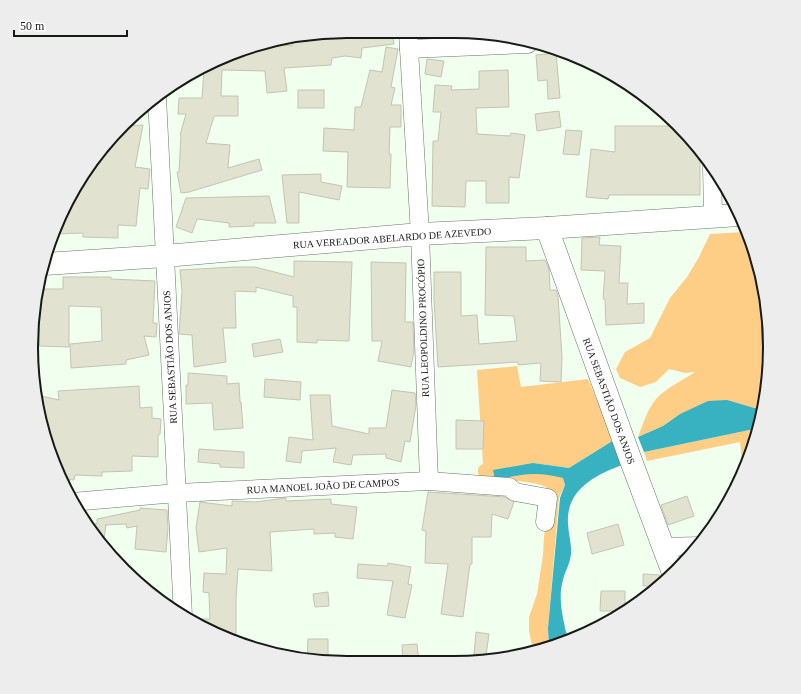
<svg xmlns="http://www.w3.org/2000/svg" width="801" height="694" font-family="Georgia,serif">
<style>
.green{fill:#fece87}
.water{fill:#38b1c1}
.building{fill:#e1e2cf;stroke:#c3c4b1}
.lines{fill:none;stroke-linecap:round;stroke-linejoin:round}
.street-casing{stroke:#697668;stroke-width:19}
.secondary-casing{stroke:#697668;stroke-width:23}
.street{stroke:#fff;stroke-width:18}
.secondary{stroke:#fff;stroke-width:22}
.labels{text-anchor:middle;dominant-baseline:central;stroke-width:3;stroke-linejoin:round;paint-order:stroke}
.street-label{font-size:10px;fill:#161b16;stroke:#fff}
.rim{fill:none;stroke:#161b16;stroke-width:2}
</style>
<rect width="100%" height="100%" fill="#f1ffef"/>
<g class="green">
<path d="M744 232 751 252 756 256 767 306 769 368 763 408H754L680 414 663 426 638 437C642 426 648 408 656 399 667 387 682 381 695 372L685 373 669 369 656 382 640 387 620 378 616 369 625 352 650 338 670 298 687 277 699 257 710 234Z"/>
<path d="M517 366 521 387 588 379 614 440 569 468 533 463 495 480C523 474 535 471 563 477L565 485 559 498 548 628 549 648 533 651 529 631V617L537 594 543 555 544 536 552 496C550 493 549 490 547 488 537 480 493 480 479 478 478 472 476 467 483 464L477 370Z"/>
<polygon points="759,428 743,473 740,442 647,461 644,452"/>
</g>
<g class="water">
<polygon points="727,400 754,408 763,408 759,428 644,452 638,437 663,426 680,414 708,401"/>
<path d="M614 440 622 465C595 475 566 490 568 523 568 533 572 544 571 554 570 564 565 571 563 580 557 600 564 621 568 641L549 648 548 628 560 498 565 485 563 478C535 471 523 474 495 480L493 470 533 463 569 468Z"/>
</g>
<g class="building">
<polygon points="347,31 392,32 394,44 362,48 361,58 345,56 332,58 331,65 284,68 287,91 267,93 265,71 222,70 221,96 238,96 238,116 214,116 206,143 230,145 228,168 259,159 262,170 189,192 181,193 177,172 179,172 181,135 180,135 186,114 178,114 179,98 202,98 204,70 198,70 207,64 264,42 292,46 291,38"/>
<polygon points="386,47 398,49 391,87 395,88 391,105 401,105 401,127 390,127 389,154 391,154 390,188 347,187 348,152 323,151 324,128 354,130 355,107 361,107 370,70 382,72"/>
<polygon points="556,53 560,98 548,99 547,80 538,81 536,55"/>
<polygon points="427,59 444,61 441,77 425,74"/>
<polygon points="508,70 509,107 476,108 477,134 510,136 511,133 525,135 519,178 509,177 509,203 486,203 486,181 466,181 465,207 432,206 433,141 438,141 441,112 433,112 435,85 452,86 451,90 479,89 479,71"/>
<rect x="298" y="90" width="26" height="18"/>
<polygon points="559,111 561,127 537,131 535,114"/>
<polygon points="143,125 135,167 150,169 148,189 140,188 136,226 118,225 118,238 83,237 83,233 53,234 55,226 96,155 123,126"/>
<polygon points="615,126 678,126 692,139 700,150 700,195 609,195 608,199 586,197 591,149 615,152"/>
<polygon points="566,130 582,131 579,155 563,154"/>
<polygon points="321,174 321,182 342,186 339,200 299,192 299,223 287,223 282,175"/>
<polygon points="269,196 276,223 254,223 254,226 229,227 229,223 197,219 192,233 176,227 186,198"/>
<polygon points="600,237 599,245 621,246 619,283 628,283 627,304 644,303 644,323 606,325 605,299 603,299 605,271 581,270 582,238"/>
<polygon points="486,247 526,247 526,261 545,260 549,269 550,290 556,290 558,296 562,357 561,382 540,381 541,363 518,365 518,362 438,367 434,299 434,272 461,272 461,316 477,315 479,344 517,341 514,316 485,315"/>
<polygon points="294,261 352,262 349,341 317,340 317,343 297,342 297,307 293,307 293,296 256,287 256,292 235,291 236,328 223,328 226,362 194,367 192,335 179,334 182,291 180,270 235,267 255,267 294,277"/>
<polygon points="371,262 406,263 405,322 413,322 414,351 411,367 378,361 382,341 372,341"/>
<polygon points="63,277 111,277 111,279 155,281 153,323 157,323 156,337 144,336 149,355 126,360 126,364 71,368 70,344 102,341 101,307 69,306 69,347 39,346 39,339 33,341 34,306 38,289 63,289"/>
<polygon points="280,339 283,352 254,357 252,344"/>
<polygon points="188,373 227,376 227,384 239,383 240,402 241,402 243,428 214,430 212,403 186,404 186,385 188,385"/>
<polygon points="265,379 301,382 300,400 264,397"/>
<polygon points="139,386 140,408 152,407 152,418 161,419 160,434 158,435 158,457 132,456 132,471 102,472 102,476 75,475 74,480 61,479 48,448 37,395 59,400 58,391"/>
<polygon points="392,390 415,393 416,405 410,442 405,441 401,462 386,458 386,454 353,455 351,465 333,462 336,448 302,451 301,463 286,461 289,437 313,440 310,395 330,395 332,426 369,434 369,428 386,428"/>
<polygon points="456,420 484,421 483,449 456,449"/>
<polygon points="199,449 244,452 244,468 220,467 220,464 198,462"/>
<polygon points="428,492 505,497 514,502 508,519 492,514 491,537 472,537 472,564 470,564 463,617 441,614 448,564 425,563 426,531 422,530"/>
<polygon points="687,496 694,516 668,525 661,505"/>
<polygon points="286,498 286,501 331,499 331,504 357,507 353,539 335,537 335,533 314,534 314,529 270,532 272,571 238,569 236,598 236,642 226,639 196,623 196,619 210,619 209,593 203,592 204,573 226,574 227,548 199,552 196,528 200,502 232,506 232,501 255,502"/>
<polygon points="140,508 167,510 168,528 166,552 135,549 137,526 127,528 126,524 105,525 106,525 103,546 86,522 97,524 97,519 140,510"/>
<polygon points="618,524 624,545 592,554 587,533"/>
<polygon points="388,563 411,567 408,584 412,585 405,618 387,615 393,581 357,578 358,564 387,566"/>
<polygon points="643,574 660,575 660,586 643,586"/>
<polygon points="601,591 625,591 625,611 600,611"/>
<polygon points="328,592 329,606 315,607 313,594"/>
<polygon points="476,632 489,634 486,655 474,654"/>
<polygon points="308,639 328,639 328,661 307,659"/>
<polygon points="417,644 419,663 403,663 402,645"/>
</g>
<g class="lines">
<defs>
<g id="street">
<polyline points="408,32 420,234 429,481"/>
<polyline points="409,49 528,44"/>
<polyline points="157,97 183,616"/>
<polyline points="712,167 713,216"/>
<polyline points="72,502 177,493 429,481 509,487 515,492 548,498 545,522"/>
<polyline points="664,547 699,546"/>
</g>
<g id="secondary">
<polyline points="547,228 630,458 673,573"/>
<polyline points="45,264 165,256 420,234 547,228 739,215"/>
</g>
</defs>
<use href="#street" class="street-casing"/>
<use href="#secondary" class="secondary-casing"/>
<use href="#street" class="street"/>
<use href="#secondary" class="secondary"/>
</g>
<g class="labels">
<g class="street-label">
<text transform="translate(392 238) rotate(-4)">RUA VEREADOR ABELARDO DE AZEVEDO</text>
<text transform="translate(423 328) rotate(-92)">RUA LEOPOLDINO PROCÓPIO</text>
<text transform="translate(170 357) rotate(-93)">RUA SEBASTIÃO DOS ANJOS</text>
<text transform="translate(609 401) rotate(70)">RUA SEBASTIÃO DOS ANJOS</text>
<text transform="translate(323 486) rotate(-3)">RUA MANOEL JOÃO DE CAMPOS</text>
</g>
</g>
<path d="M0 0H801V694H0ZM347 38H454A309 309 0 0 1 763 347V347A309 309 0 0 1 454 656H347A309 309 0 0 1 38 347V347A309 309 0 0 1 347 38Z" fill="#ecedec" fill-rule="evenodd"/>
<path class="rim" d="M347 38H454A309 309 0 0 1 763 347V347A309 309 0 0 1 454 656H347A309 309 0 0 1 38 347V347A309 309 0 0 1 347 38Z"/>
<path d="M14 30v6h113v-6" fill="none" stroke="#161b16" stroke-width="2"/>
<text x="20" y="30" font-size="12" fill="#161b16" stroke="#ffffff" stroke-width="3" paint-order="stroke">50 m</text>
</svg>
